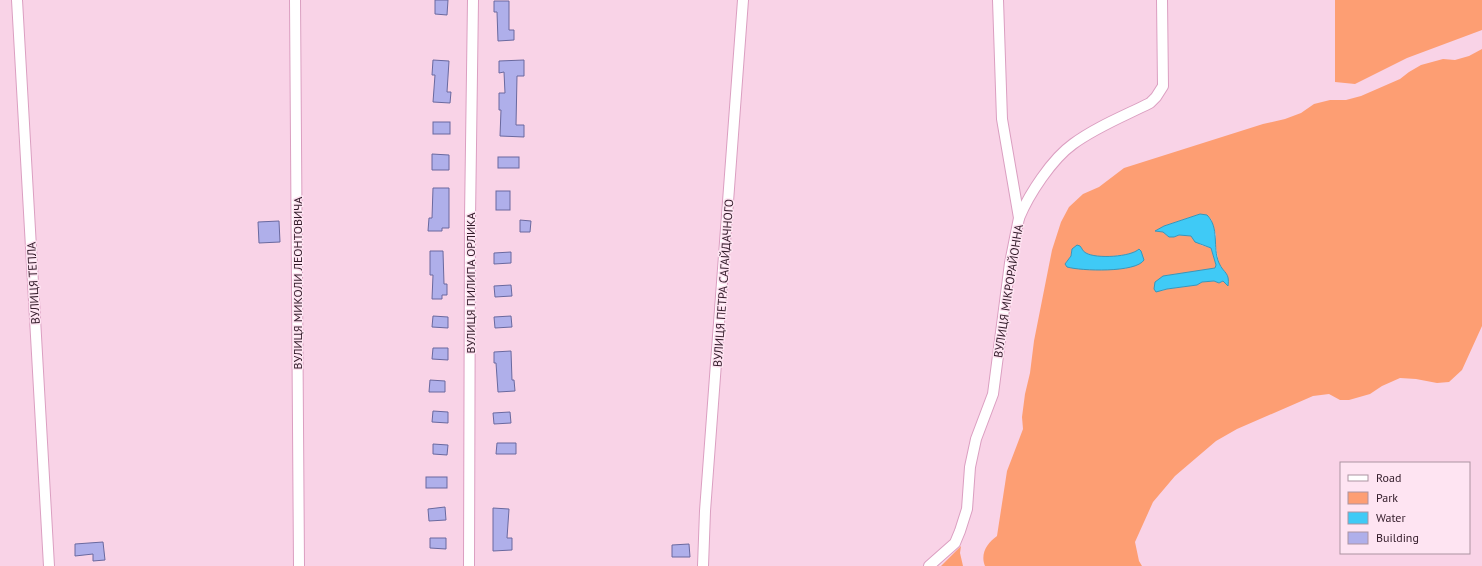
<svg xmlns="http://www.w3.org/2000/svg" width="1482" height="566" font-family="'PT Sans',sans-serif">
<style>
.green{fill:#fd9e73;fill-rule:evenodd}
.water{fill:#3fcaf6;stroke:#3b95b8}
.building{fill:#afafea;stroke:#6a699f}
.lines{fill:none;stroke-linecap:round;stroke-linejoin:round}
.minor-casing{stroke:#db9fc1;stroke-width:12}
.minor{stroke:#fff;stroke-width:10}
.labels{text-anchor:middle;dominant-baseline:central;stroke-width:3;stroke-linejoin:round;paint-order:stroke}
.street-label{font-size:12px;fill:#311a28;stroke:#fee4f2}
</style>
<rect width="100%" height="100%" fill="#f9d3e7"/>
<g class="green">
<polygon points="1335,0 1482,0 1482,30 1407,58 1355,84 1335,82"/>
<path d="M1482 49V326L1462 370 1449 382 1437 383 1416 379 1400 378 1382 386 1370 394 1349 400H1340L1329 394 1313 396 1237 429 1216 441 1175 476 1153 502 1135 542 1139 561 1142 566H985C980 554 987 543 997 536L1007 471 1023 429 1022 417 1025 394 1030 373 1034 341 1052 250 1061 222 1069 207 1083 194 1099 187 1124 168 1263 124 1285 119 1301 113 1314 104 1330 100H1346L1361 96 1400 79 1409 72 1421 65 1443 59 1455 60 1469 56ZM1200 214 1211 219 1216 235 1215 242 1219 264 1228 277V286L1223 281 1219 283 1214 281 1202 282 1197 285 1167 289 1161 291 1163 276 1208 270 1215 268 1216 265 1211 248 1201 245 1191 236 1179 235 1174 237H1169L1163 232 1156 231 1164 226ZM1080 246C1082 249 1083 252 1086 253 1098 260 1123 255 1135 253L1142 262 1123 269 1065 264 1071 256 1072 249Z"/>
<polygon points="961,546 960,553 963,566 941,566"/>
</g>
<g class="water">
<path d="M1200 214 1207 215C1220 228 1212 247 1219 263 1224 274 1230 272 1228 286L1223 281 1219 283 1214 281 1202 282 1197 285 1167 289 1156 292 1154 289 1155 282 1163 276 1215 268 1216 265 1211 248 1195 242 1191 236 1179 235 1174 237H1169L1163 232 1155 231 1164 226Z"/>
<path d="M1077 245 1080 246C1082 248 1083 252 1086 253 1096 259 1131 257 1139 249L1141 251 1144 260C1136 273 1081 271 1067 267L1065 264 1071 256 1072 249Z"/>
</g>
<g class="building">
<polygon points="435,0 448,0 447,15 435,14"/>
<polygon points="494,1 509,1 509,30 514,30 514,40 498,41 497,12 494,12"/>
<polygon points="433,60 449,61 447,92 451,92 450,103 433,102 435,75 432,75"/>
<polygon points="524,60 524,76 517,76 516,125 524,125 524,137 500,136 501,110 499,110 499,93 505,93 504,72 499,73 499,61"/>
<rect x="433" y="122" width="17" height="12"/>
<polygon points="432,154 449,155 449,170 432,170"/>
<rect x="498" y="157" width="21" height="11"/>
<polygon points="433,188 449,188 449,228 442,228 442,231 428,231 429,218 432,218"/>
<rect x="496" y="191" width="14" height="19"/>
<polygon points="520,220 531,221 530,232 520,232"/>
<polygon points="279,221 280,242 259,243 258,222"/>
<polygon points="430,251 443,251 444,284 447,284 447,295 442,295 442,299 432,299 433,275 430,275"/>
<polygon points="511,252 511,263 494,264 494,253"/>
<polygon points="511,285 512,296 495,297 494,286"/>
<polygon points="433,316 448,317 448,328 432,327"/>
<polygon points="511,316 512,327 495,328 494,317"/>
<polygon points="433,348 448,348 448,360 432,359"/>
<polygon points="511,351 512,380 514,380 515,391 498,392 496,363 494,363 494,352"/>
<polygon points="430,380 445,381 445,392 429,392"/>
<polygon points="433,411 448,412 448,423 432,422"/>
<polygon points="510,412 511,423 494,424 493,413"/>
<polygon points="497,443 516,443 516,454 496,454"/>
<polygon points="433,444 448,445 447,455 433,454"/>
<rect x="426" y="477" width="21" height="11"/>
<polygon points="445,507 446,520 429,521 428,509"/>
<polygon points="493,508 509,509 507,538 512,538 512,550 493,551"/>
<polygon points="430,538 446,538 446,549 430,548"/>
<polygon points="103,542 105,560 93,561 93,554 75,556 75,544"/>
<polygon points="689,544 690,557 672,557 672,545"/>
</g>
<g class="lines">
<defs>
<g id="minor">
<polyline points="17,0 49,566"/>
<polyline points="295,0 299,566"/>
<path d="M1019 218C1029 194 1052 159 1073 144 1096 127 1124 116 1150 103L1156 97 1163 86 1162 0"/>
<polyline points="469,566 470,218 473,0"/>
<polyline points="703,566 705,511 743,0"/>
<polyline points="929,566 955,543 960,531 967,509 970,467 976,439 993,394 1010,263 1019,218 1002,119 998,0"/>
</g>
</defs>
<use href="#minor" class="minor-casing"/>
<use href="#minor" class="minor"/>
</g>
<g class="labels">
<g class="street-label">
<text transform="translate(33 283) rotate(-93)">ВУЛИЦЯ ТЕПЛА</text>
<text transform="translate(297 283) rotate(-90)">ВУЛИЦЯ МИКОЛИ ЛЕОНТОВИЧА</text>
<text transform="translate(470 283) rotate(-90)">ВУЛИЦЯ ПИЛИПА ОРЛИКА</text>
<text transform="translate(723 283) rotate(-86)">ВУЛИЦЯ ПЕТРА САГАЙДАЧНОГО</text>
<text transform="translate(1008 291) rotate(-81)">ВУЛИЦЯ МІКРОРАЙОННА</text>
</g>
</g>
<rect x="1340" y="462" width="130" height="92" fill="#fee4f2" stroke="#ac93a1"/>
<rect x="1348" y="475" width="20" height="6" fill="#ffffff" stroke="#ac93a1"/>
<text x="1376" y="482" font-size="12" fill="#311a28">Road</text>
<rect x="1348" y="492" width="20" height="12" fill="#fd9e73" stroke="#ac93a1"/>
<text x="1376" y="502" font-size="12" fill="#311a28">Park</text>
<rect x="1348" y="512" width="20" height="12" fill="#3fcaf6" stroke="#ac93a1"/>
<text x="1376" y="522" font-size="12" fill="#311a28">Water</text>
<rect x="1348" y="532" width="20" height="12" fill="#afafea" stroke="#ac93a1"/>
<text x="1376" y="542" font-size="12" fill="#311a28">Building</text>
</svg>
